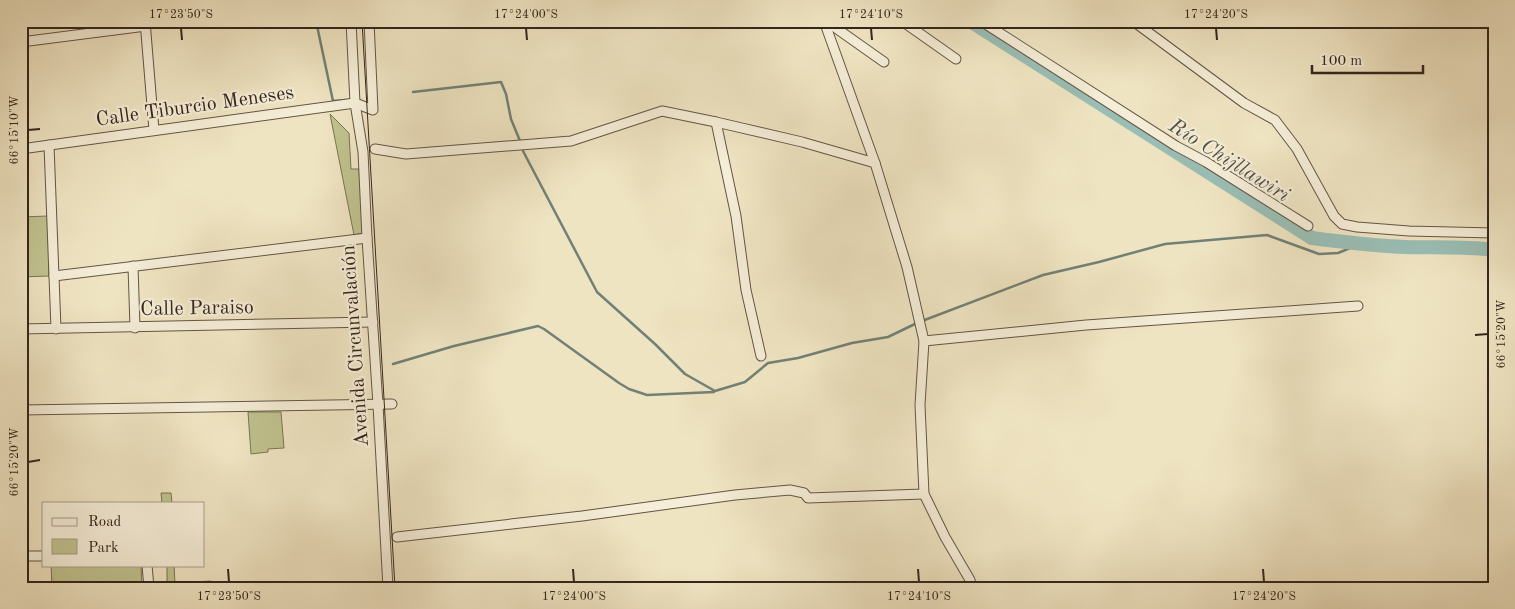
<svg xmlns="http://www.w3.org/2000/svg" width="1515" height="609" font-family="'Old Standard TT',serif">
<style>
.green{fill:#c0c28e;stroke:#7a7454}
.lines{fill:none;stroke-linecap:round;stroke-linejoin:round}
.stream{stroke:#718177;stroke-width:2.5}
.river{stroke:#9abeb5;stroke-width:14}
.minor-casing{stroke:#635545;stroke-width:11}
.minor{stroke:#f5edd7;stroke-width:9}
.tram{stroke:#34251b;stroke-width:1}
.ticks{fill:none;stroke:#34251b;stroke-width:2}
.labels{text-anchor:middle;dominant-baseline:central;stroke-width:4.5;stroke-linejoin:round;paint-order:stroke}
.street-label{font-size:20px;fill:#34251b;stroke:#f5edd7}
.water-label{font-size:21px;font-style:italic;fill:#535349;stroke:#f5edd7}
.neatline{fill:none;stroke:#34251b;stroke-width:2}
.ticks-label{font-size:12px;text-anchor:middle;fill:#34251b}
</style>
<rect width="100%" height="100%" fill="#efe4c2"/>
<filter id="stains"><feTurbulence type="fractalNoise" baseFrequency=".004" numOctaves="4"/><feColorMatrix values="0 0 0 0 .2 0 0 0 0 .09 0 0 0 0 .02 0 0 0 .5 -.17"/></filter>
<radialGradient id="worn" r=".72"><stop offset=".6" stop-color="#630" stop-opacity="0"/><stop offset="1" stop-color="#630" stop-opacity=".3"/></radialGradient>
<g class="green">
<polygon points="330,114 349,133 351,169 359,169 363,233 354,235"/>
<polygon points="48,216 49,276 21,277 21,217"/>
<polygon points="248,412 281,412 284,448 268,449 268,452 251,454"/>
<polygon points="161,493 171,493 172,503 162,503"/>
<polygon points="51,565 141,565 142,588 52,588"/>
<polygon points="167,565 174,565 175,583 211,581 211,587 167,588"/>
</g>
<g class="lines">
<g class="stream">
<polyline points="316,21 333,101 346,100"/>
<polyline points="413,92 501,82 506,94 511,119 520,141"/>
<polyline points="523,151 597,292 655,344 685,374 715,391 745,382 768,363 798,358 852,343 888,337 917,323"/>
<polyline points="922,321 1043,275 1099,262 1165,244 1267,235 1319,254 1338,253 1360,244"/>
<polyline points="393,364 454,346 538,326 544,329 619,383 629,389 647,395 714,392"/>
</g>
<path class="river" d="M970 21 1312 238C1343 242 1374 246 1405 247 1434 248 1464 246 1494 250"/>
<defs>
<g id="minor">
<polyline points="145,21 154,130"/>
<polyline points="351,21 355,103 363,152 367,238 378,405 388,588"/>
<polyline points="824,21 875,163 907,267 924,341 920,405 924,494 945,537 970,580 972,588"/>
<polyline points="826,21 884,62"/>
<polyline points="902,21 956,59"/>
<polyline points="981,21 1176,146 1206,162 1308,226"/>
<polyline points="1133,21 1244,103 1275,120 1297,149 1334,216 1342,224 1357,227 1409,231 1494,233"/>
<polyline points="552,22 552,21"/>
<polyline points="21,42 146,26"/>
<polyline points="716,122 736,216 746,290 761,356"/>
<polyline points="49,145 56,329"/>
<polyline points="21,149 355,103 373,110 369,21"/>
<polyline points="375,149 406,154 571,141 662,111 716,122 802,142 875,163"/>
<polyline points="133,266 135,328"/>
<polyline points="54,276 367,238"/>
<polyline points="21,329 373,322"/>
<polyline points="924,341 1086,325 1358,306"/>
<polyline points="21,410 392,404"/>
<polyline points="397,537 582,516 735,495 790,490 804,493 808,498 924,494"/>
<polyline points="21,556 44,556"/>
<polyline points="147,565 149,588"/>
</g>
</defs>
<use href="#minor" class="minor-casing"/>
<use href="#minor" class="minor"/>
<polyline class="tram" points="362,21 395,588"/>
</g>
<path class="ticks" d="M181 28 182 40M526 28 527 40M871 28 872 40M1216 28 1217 40M28 130 40 129M1475 335 1488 334M28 462 40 460M228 569 229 582M573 569 574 582M918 569 919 582M1263 569 1264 582"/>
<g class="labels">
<g class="street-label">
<text transform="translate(195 107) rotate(-8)">Calle Tiburcio Meneses</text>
<text transform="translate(197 309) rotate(-1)">Calle Paraiso</text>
<text transform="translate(356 346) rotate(-94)">Avenida Circunvalación</text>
</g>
<g class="water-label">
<text transform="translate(1229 161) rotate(32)">Río Chijllawiri</text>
</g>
</g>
<rect width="1515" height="609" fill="none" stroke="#efe4c2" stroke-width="55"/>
<rect x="42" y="502" width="162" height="65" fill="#f5edd7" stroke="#a89d8c"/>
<rect x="52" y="518" width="25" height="8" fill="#f5edd7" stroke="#a89d8c"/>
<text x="88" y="526" font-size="15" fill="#34251b">Road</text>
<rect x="52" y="539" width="25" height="15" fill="#c0c28e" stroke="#a89d8c"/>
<text x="88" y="552" font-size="15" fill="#34251b">Park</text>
<path d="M1312 65v8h111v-8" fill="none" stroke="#34251b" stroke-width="2.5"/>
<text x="1320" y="65" font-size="15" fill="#34251b" stroke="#f5edd7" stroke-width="4" paint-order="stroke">100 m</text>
<rect x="28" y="28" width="1460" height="554" class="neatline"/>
<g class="ticks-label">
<text x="181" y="18">17°23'50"S</text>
<text x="526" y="18">17°24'00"S</text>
<text x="871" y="18">17°24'10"S</text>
<text x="1216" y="18">17°24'20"S</text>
<text transform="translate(14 130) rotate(-90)" y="4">66°15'10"W</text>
<text transform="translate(1501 334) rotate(-90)" y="4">66°15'20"W</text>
<text transform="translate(14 462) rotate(-90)" y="4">66°15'20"W</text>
<text x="229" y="600">17°23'50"S</text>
<text x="574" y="600">17°24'00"S</text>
<text x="919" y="600">17°24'10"S</text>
<text x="1264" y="600">17°24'20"S</text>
</g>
<rect width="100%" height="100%" filter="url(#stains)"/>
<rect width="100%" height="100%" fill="url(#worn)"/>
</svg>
